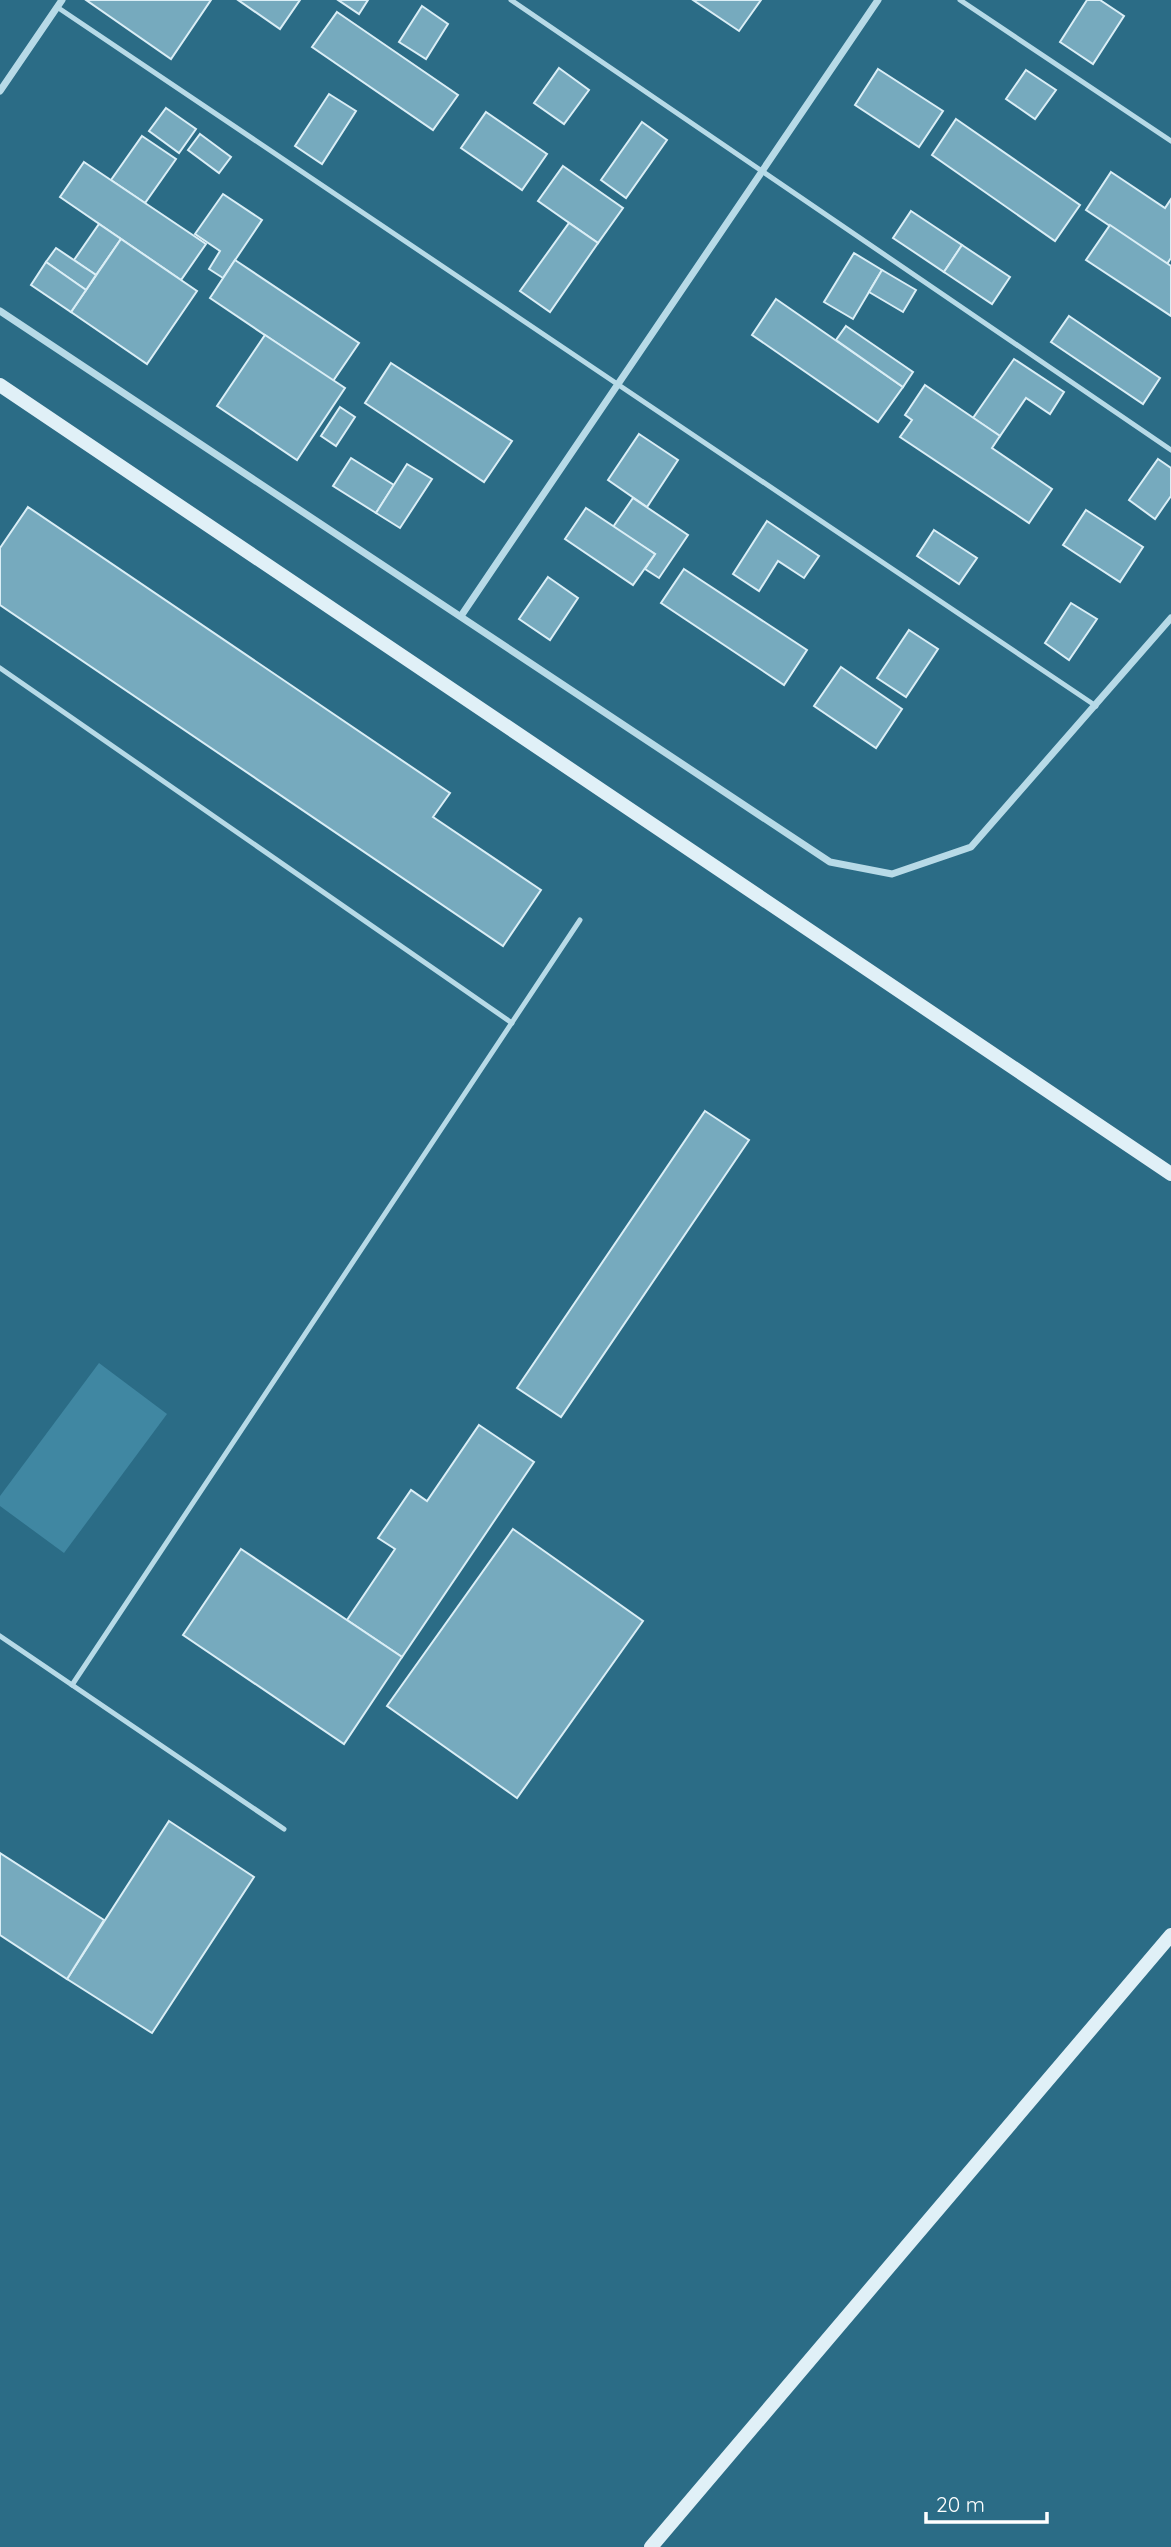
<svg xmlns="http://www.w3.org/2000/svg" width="1171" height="2547" font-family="Quicksand,sans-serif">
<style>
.green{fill:#4087a2}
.building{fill:#76aabe;stroke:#daeef6;stroke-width:2}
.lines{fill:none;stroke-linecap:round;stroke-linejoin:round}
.lane{stroke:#b7dae7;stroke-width:5}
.street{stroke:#b7dae7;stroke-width:7}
.secondary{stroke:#e0f0f7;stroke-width:14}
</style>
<rect width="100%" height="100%" fill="#2b6c86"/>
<polygon class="green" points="99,1363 167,1414 64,1553 0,1506 0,1496"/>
<g class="building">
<polygon points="86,0 211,0 171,59"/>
<polygon points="238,0 300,0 280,29"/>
<polygon points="338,0 368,0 359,14"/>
<polygon points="693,0 761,0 739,31"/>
<polygon points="1087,0 1100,0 1124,16 1093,64 1060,42"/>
<polygon points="422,6 448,24 426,59 399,42"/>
<polygon points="337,12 458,95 433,130 312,47"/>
<polygon points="559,68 589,90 564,124 534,103"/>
<polygon points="878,69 943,111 919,147 855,105"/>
<polygon points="1026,70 1056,90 1035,119 1006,99"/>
<polygon points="329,94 356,111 322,164 295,146"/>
<polygon points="166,108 196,129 179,153 149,131"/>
<polygon points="486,112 547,154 522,190 461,148"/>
<polygon points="956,119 1080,205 1055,241 932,155"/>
<polygon points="642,122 667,140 626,198 601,180"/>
<polygon points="200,134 231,157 219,173 188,150"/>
<polygon points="142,136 176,159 145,203 111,180"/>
<polygon points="84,162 206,244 181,280 60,197"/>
<polygon points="563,166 623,208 598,243 538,201"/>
<polygon points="1111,172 1165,208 1171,199 1171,258 1167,264 1086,210"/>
<polygon points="223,194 262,220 223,278 209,269 220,251 195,234"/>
<polygon points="911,211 962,245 944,272 893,238"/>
<polygon points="569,223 598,243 550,312 520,291"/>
<polygon points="99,224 121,239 96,275 74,260"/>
<polygon points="1110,225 1171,266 1171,316 1086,260"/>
<polygon points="121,239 197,291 147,364 71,312"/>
<polygon points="962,245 1010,277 992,304 944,272"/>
<polygon points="56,248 96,275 86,290 46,262"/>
<polygon points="854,253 882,270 853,319 824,302"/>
<polygon points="235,260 359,343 333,381 210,298"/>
<polygon points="46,262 86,290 71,312 31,285"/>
<polygon points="882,270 916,290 903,312 869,292"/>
<polygon points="776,299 903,387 878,422 752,335"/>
<polygon points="1069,316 1160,378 1143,404 1051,342"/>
<polygon points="846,326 913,372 903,387 836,340"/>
<polygon points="265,335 345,388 297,460 217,406"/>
<polygon points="1014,359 1064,392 1050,414 1026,398 1000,436 973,418"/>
<polygon points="391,363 512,441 484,482 365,403"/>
<polygon points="925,385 1000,436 992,448 1052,489 1029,523 900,437 912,420 905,415"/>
<polygon points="340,407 355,417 336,446 321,436"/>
<polygon points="639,434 678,460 647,507 608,480"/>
<polygon points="351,458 394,485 376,513 333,486"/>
<polygon points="1158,459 1171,468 1171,496 1155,519 1129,500"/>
<polygon points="407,464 432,479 400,528 376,513"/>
<polygon points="633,498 688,535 659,578 645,569 655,554 613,527"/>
<polygon points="28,507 450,793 433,817 541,890 503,946 0,605 0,548"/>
<polygon points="586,508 655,554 633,585 565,539"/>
<polygon points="1086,510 1143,547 1120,582 1063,545"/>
<polygon points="767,521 819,556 804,578 778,561 759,591 733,574"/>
<polygon points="934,530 977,558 959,584 917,556"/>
<polygon points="684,569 807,650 784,685 661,603"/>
<polygon points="548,577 578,598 550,640 519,619"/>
<polygon points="1071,603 1097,619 1069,660 1045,643"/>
<polygon points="909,630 938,649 906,697 877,678"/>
<polygon points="841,667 902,709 876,748 814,706"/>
<polygon points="705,1111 749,1140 561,1417 517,1388"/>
<polygon points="479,1425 534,1462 402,1657 347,1620 395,1549 378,1538 411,1490 427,1501"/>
<polygon points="513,1529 643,1621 517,1798 387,1706"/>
<polygon points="241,1549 402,1657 344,1744 183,1635"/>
<polygon points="169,1821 254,1877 152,2033 67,1979"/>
<polygon points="0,1853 104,1920 67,1979 0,1935"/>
</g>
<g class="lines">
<g class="lane">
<polyline points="511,0 1171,450"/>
<polyline points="960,0 1171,141"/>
<polyline points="57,7 1096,706"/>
<polyline points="0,668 512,1023"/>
<polyline points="0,1636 284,1829"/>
<polyline points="72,1685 580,920"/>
</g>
<g class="street">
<polyline points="0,91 62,0"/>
<polyline points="0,311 830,862 892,874 971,847 1171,618"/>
<polyline points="461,616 878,0"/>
</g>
<g class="secondary">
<polyline points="0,385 1171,1174"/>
<polyline points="651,2547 1171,1935"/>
</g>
</g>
<path d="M926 2512v10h121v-10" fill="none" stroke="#ffffff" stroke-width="3.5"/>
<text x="936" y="2512" font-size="21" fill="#ffffff" stroke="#2b6c86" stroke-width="5" paint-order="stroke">20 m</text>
</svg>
